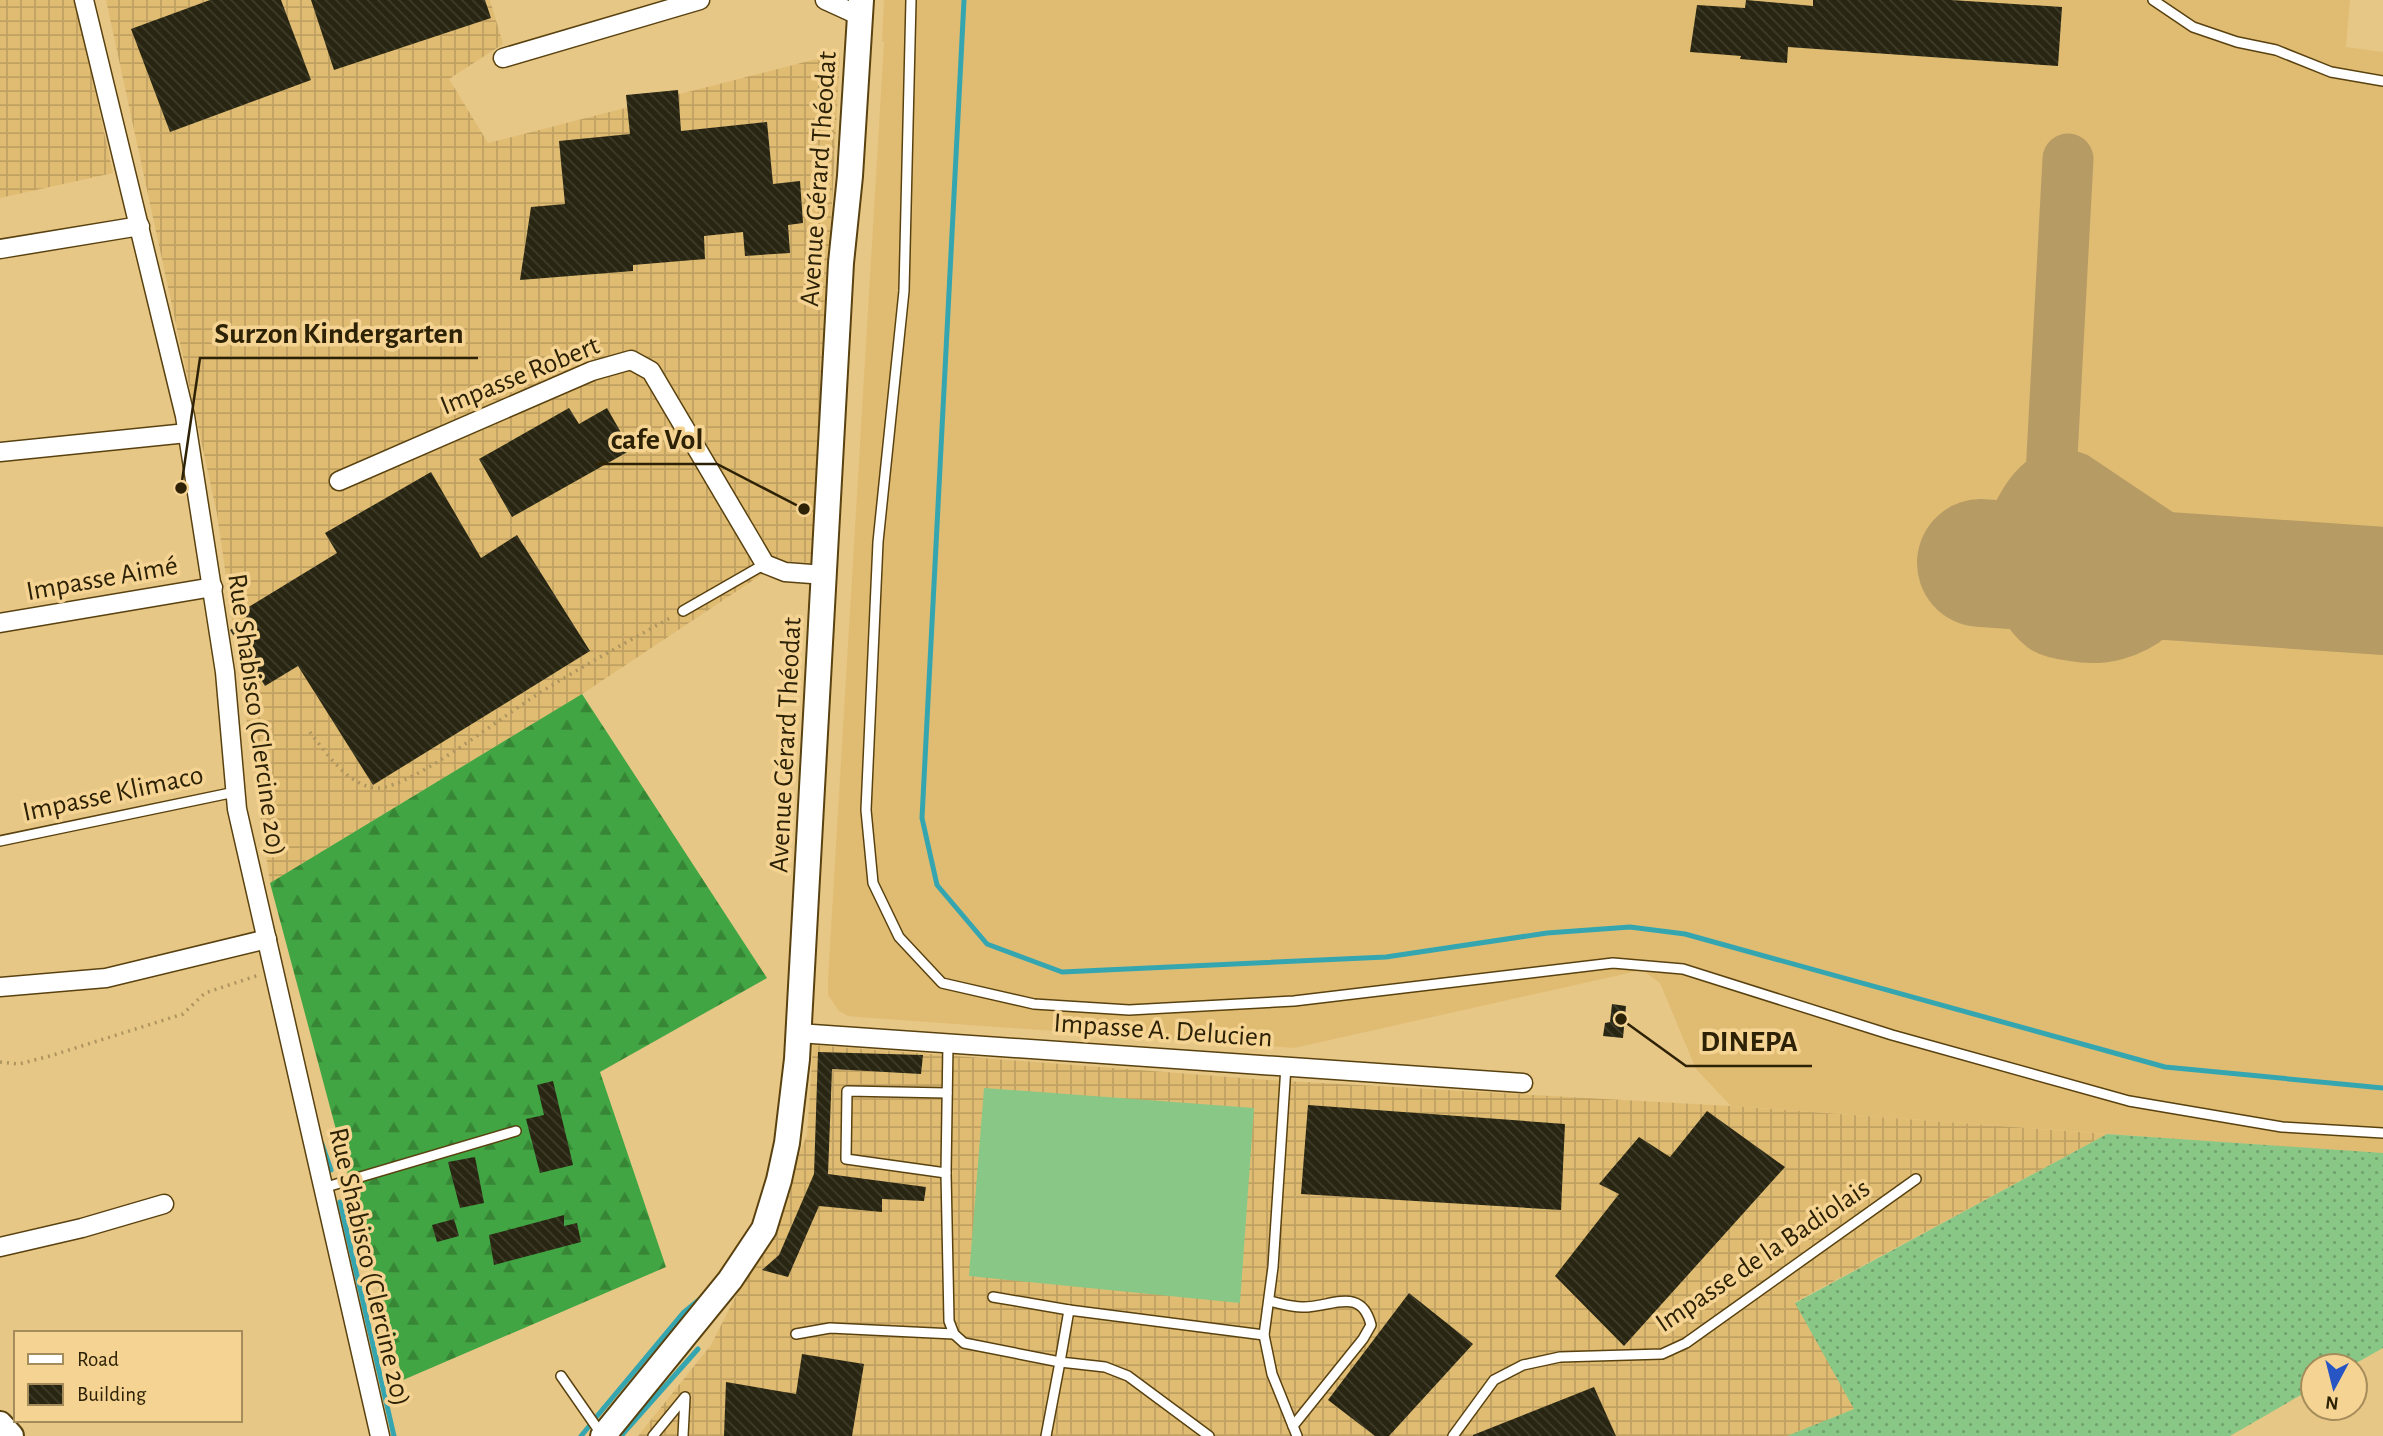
<svg xmlns="http://www.w3.org/2000/svg" width="2383" height="1436" font-family="'Alegreya Sans',sans-serif">
<style>
.built{fill:#e0bc73}
.industrial{fill:url(#industrial-grid)}
.grass{fill:url(#grass-dots)}
.forest{fill:url(#forest-firs)}
.pitch{fill:#89c787}
.lines{fill:none;stroke-linecap:round;stroke-linejoin:round}
.stream{stroke:#35a6b0;stroke-width:5}
.taxiway{stroke:#b69b64;stroke-width:51}
.runway{stroke:#b69b64;stroke-width:128}
.building{fill:url(#building-back-hatch)}
.lane-casing{stroke:#594210;stroke-width:12}
.street-casing{stroke:#594210;stroke-width:21}
.secondary-casing{stroke:#594210;stroke-width:28}
.path{stroke:#ae945f;stroke-width:3.5;stroke-dasharray:2 5;stroke-linecap:butt}
.lane{stroke:#fff;stroke-width:9}
.street{stroke:#fff;stroke-width:18}
.secondary{stroke:#fff;stroke-width:24}
.labels{text-anchor:middle;dominant-baseline:central;stroke-width:7;stroke-linejoin:round;paint-order:stroke}
.street-label{font-size:28px;fill:#2d2106;stroke:#f5d493}
.leader{fill:none;stroke:#2d2106;stroke-width:2.5}
.callout-dot{fill:#2d2106;stroke:#f5d493;stroke-width:2.5}
.callout-label{font-size:30px;text-anchor:middle;font-weight:bold;fill:#2d2106;stroke:#f5d493;stroke-width:7;stroke-linejoin:round;paint-order:stroke}
</style>
<defs>
<pattern id="industrial-grid" width="8" height="8" patternUnits="userSpaceOnUse" patternTransform="scale(1.75)"><rect width="8" height="8" fill="#e0bc73"/><path d="M0 4h8M4 0v8" fill="none" stroke="#c0a162"/></pattern>
<pattern id="grass-dots" width="8" height="8" patternUnits="userSpaceOnUse" patternTransform="scale(1.75)"><rect width="8" height="8" fill="#89c787"/><path d="M2 2h.1M6 6h.1" fill="none" stroke="#70a16c" stroke-width="1.8" stroke-linecap="round"/></pattern>
<pattern id="forest-firs" width="22" height="20" patternUnits="userSpaceOnUse" patternTransform="scale(1.75)"><rect width="22" height="20" fill="#41a543"/><path d="M5 1l3.5 6h-7zM16 11l3.5 6h-7z" fill="#378636"/></pattern>
<pattern id="building-back-hatch" width="6" height="6" patternUnits="userSpaceOnUse" patternTransform="scale(1.75)"><rect width="6" height="6" fill="#282612"/><path d="M-1 5l2 2M0 0l6 6M5-1l2 2" fill="none" stroke="#3f3c2a"/></pattern>
</defs>
<rect width="100%" height="100%" fill="#e7c786"/>
<polygon class="built" points="884,0 2350,0 2346,47 2383,52 2383,1154 1731,1106 1696,1069 1660,983 1642,970 1294,1048 858,1017 848,1016 839,1011 828,995 828,979 884,42 882,41"/>
<g class="industrial">
<polygon points="0,0 75,0 113,173 0,198"/>
<polygon points="106,0 490,0 503,44 449,79 488,143 840,53 813,563 782,561 582,694 270,883 217,514"/>
<polygon points="813,1045 1268,1080 1731,1106 2107,1134 1795,1302 1855,1409 1787,1436 638,1436 711,1345 745,1278 807,1135"/>
</g>
<polygon class="grass" points="2107,1134 2383,1153 2383,1348 2351,1366 2313,1366 2313,1388 2230,1436 1787,1436 1854,1409 1795,1303"/>
<polygon class="forest" points="582,694 767,978 600,1072 666,1267 403,1380 270,883"/>
<polygon class="pitch" points="984,1088 1254,1108 1240,1303 969,1276"/>
<g class="lines">
<g class="stream">
<polyline points="964,0 922,818 937,885 987,944 1062,972 1386,957 1547,933 1630,927 1685,934 2165,1067 2383,1088"/>
<polyline points="322,1144 331,1170"/>
<polyline points="340,1202 394,1436"/>
<polyline points="593,1421 683,1313 700,1299"/>
<polyline points="581,1436 591,1424"/>
<polyline points="621,1436 698,1349"/>
</g>
<g class="taxiway">
<polyline points="2046,568 2068,159"/>
<path d="M2222 580C2211 582 2197 583 2186 588 2173 595 2164 606 2153 615 2131 634 2102 641 2074 636 2064 634 2051 633 2043 627 2028 616 2008 582 2006 564 2004 536 2029 476 2060 474 2066 474 2071 476 2076 478L2203 563 2237 581"/>
</g>
<polyline class="runway" points="1981,563 2383,591"/>
</g>
<g class="building">
<polygon points="210,0 281,0 311,80 170,132 131,29"/>
<polygon points="311,0 485,0 491,18 334,70"/>
<polygon points="1746,0 1813,6 1813,0 1951,0 2062,7 2058,66 1788,47 1787,63 1740,59 1741,56 1690,52 1697,5 1745,8"/>
<polygon points="678,90 681,131 767,122 773,184 800,181 803,223 788,225 790,253 745,256 743,232 704,236 705,259 633,265 633,271 520,280 531,207 565,204 559,141 630,134 626,95"/>
<polygon points="569,408 579,424 607,408 631,450 512,517 479,459"/>
<polygon points="431,472 481,558 517,535 590,651 373,785 298,666 265,686 230,630 248,619 242,611 337,553 325,533"/>
<polygon points="1612,1004 1626,1006 1623,1038 1603,1036 1605,1023 1610,1022"/>
<polygon points="818,1052 923,1055 921,1074 832,1069 828,1174 926,1187 924,1201 882,1199 882,1212 819,1206 788,1277 762,1270 779,1255 814,1174"/>
<polygon points="553,1081 573,1165 540,1173 526,1119 544,1115 537,1085"/>
<polygon points="1308,1105 1565,1124 1561,1210 1301,1194"/>
<polygon points="1707,1111 1785,1167 1624,1346 1555,1276 1619,1194 1599,1184 1639,1137 1670,1157"/>
<polygon points="475,1157 484,1203 460,1208 448,1162"/>
<polygon points="564,1215 564,1226 577,1223 581,1242 494,1265 489,1235"/>
<polygon points="454,1219 459,1236 437,1242 432,1225"/>
<polygon points="1409,1293 1473,1344 1389,1436 1375,1436 1328,1400"/>
<polygon points="802,1354 864,1364 852,1436 724,1436 726,1382 796,1394"/>
<polygon points="1594,1387 1616,1436 1473,1436 1473,1435"/>
</g>
<g class="lines">
<defs>
<g id="lane">
<polyline points="911,0 904,291 878,542 866,810 873,883 899,937 942,983 1034,1004 1129,1010 1294,1001 1613,963 1683,969 1892,1035 2129,1101 2282,1127 2383,1133"/>
<polyline points="2153,0 2193,27 2237,42 2276,50 2331,72 2383,81"/>
<polyline points="683,611 765,564"/>
<polyline points="0,841 235,792"/>
<polyline points="948,1043 946,1173 949,1321 954,1334 964,1343 1060,1362 1046,1436"/>
<polyline points="1286,1066 1273,1267 1264,1335 1272,1374 1297,1436"/>
<polyline points="946,1173 846,1159 847,1091 947,1093"/>
<polyline points="323,1188 516,1131"/>
<polyline points="993,1297 1069,1310"/>
<path d="M1269 1301C1279 1303 1291 1307 1302 1307 1330 1308 1361 1285 1371 1325L1363 1339 1293 1426"/>
<polyline points="796,1334 830,1328 954,1334"/>
<polyline points="561,1376 602,1435"/>
<polyline points="653,1436 685,1397 683,1436"/>
<polyline points="1209,1436 1128,1376 1105,1367 1060,1362 1069,1310 1264,1335"/>
<polyline points="1453,1436 1494,1380 1523,1365 1560,1357 1662,1354 1686,1343 1916,1179"/>
</g>
<g id="street">
<polyline points="84,0 185,416 225,672 237,809 380,1436"/>
<polyline points="825,0 860,16"/>
<polyline points="503,58 700,0"/>
<polyline points="0,249 140,226"/>
<polyline points="0,452 187,433"/>
<polyline points="339,481 592,371 631,360 651,371 765,564 785,572 825,575"/>
<polyline points="0,623 213,587"/>
<polyline points="0,987 106,978 267,939"/>
<polyline points="798,1033 1523,1083"/>
<polyline points="0,1247 82,1228 164,1204"/>
</g>
<g id="secondary">
<polyline points="0,1424 11,1436"/>
<polyline points="603,1436 730,1280 764,1229 779,1180 787,1143 797,1059 841,263 850,176 861,0"/>
</g>
</defs>
<use href="#lane" class="lane-casing"/>
<use href="#street" class="street-casing"/>
<use href="#secondary" class="secondary-casing"/>
<g class="path">
<path d="M310 732C325 752 350 788 378 788 413 787 504 715 538 694 581 667 627 642 672 617"/>
<polyline points="0,1062 19,1064 50,1056 183,1014 205,993 259,975"/>
</g>
<use href="#lane" class="lane"/>
<use href="#street" class="street"/>
<use href="#secondary" class="secondary"/>
</g>
<g class="labels">
<g class="street-label">
<text transform="translate(819 179) rotate(-86)">Avenue Gérard Théodat</text>
<text transform="translate(520 376) rotate(-22)">Impasse Robert</text>
<text transform="translate(102 579) rotate(-10)">Impasse Aimé</text>
<text transform="translate(256 715) rotate(82)">Rue Shabisco (Clercine 20)</text>
<text transform="translate(786 745) rotate(-87)">Avenue Gérard Théodat</text>
<text transform="translate(113 794) rotate(-12)">Impasse Klimaco</text>
<text transform="translate(1163 1031) rotate(4)">Impasse A. Delucien</text>
<text transform="translate(1763 1256) rotate(-34)">Impasse de la Badiolais</text>
<text transform="translate(369 1267) rotate(77)">Rue Shabisco (Clercine 20)</text>
</g>
</g>
<path class="leader" d="M181 488L200 358H478M804 509L717 464H596M1621 1019L1686 1066H1812"/>
<g class="callout-dot">
<circle cx="181" cy="488" r="7"/>
<circle cx="804" cy="509" r="7"/>
<circle cx="1621" cy="1019" r="7"/>
</g>
<g class="callout-label">
<text x="339" y="343">Surzon Kindergarten</text>
<text x="657" y="449">cafe Vol</text>
<text x="1749" y="1051">DINEPA</text>
</g>
<rect x="14" y="1331" width="228" height="91" fill="#f5d493" stroke="#a58c5b" stroke-width="2"/>
<rect x="28" y="1354" width="35" height="10" fill="#ffffff" stroke="#a58c5b" stroke-width="2"/>
<text x="77" y="1366" font-size="21" fill="#2d2106">Road</text>
<rect x="28" y="1384" width="35" height="21" fill="url(#building-back-hatch)" stroke="#a58c5b" stroke-width="2"/>
<text x="77" y="1401" font-size="21" fill="#2d2106">Building</text>
<g transform="translate(2334 1387) rotate(187)"><circle r="33" fill="#f5d493" stroke="#a58c5b" stroke-width="2"/>
<path d="M0-5L12 26L0 18L-12 26Z" fill="#2755c3"/>
<text y="-10" font-size="19" font-weight="bold" text-anchor="middle" fill="#2d2106">N</text>
</g>
</svg>
